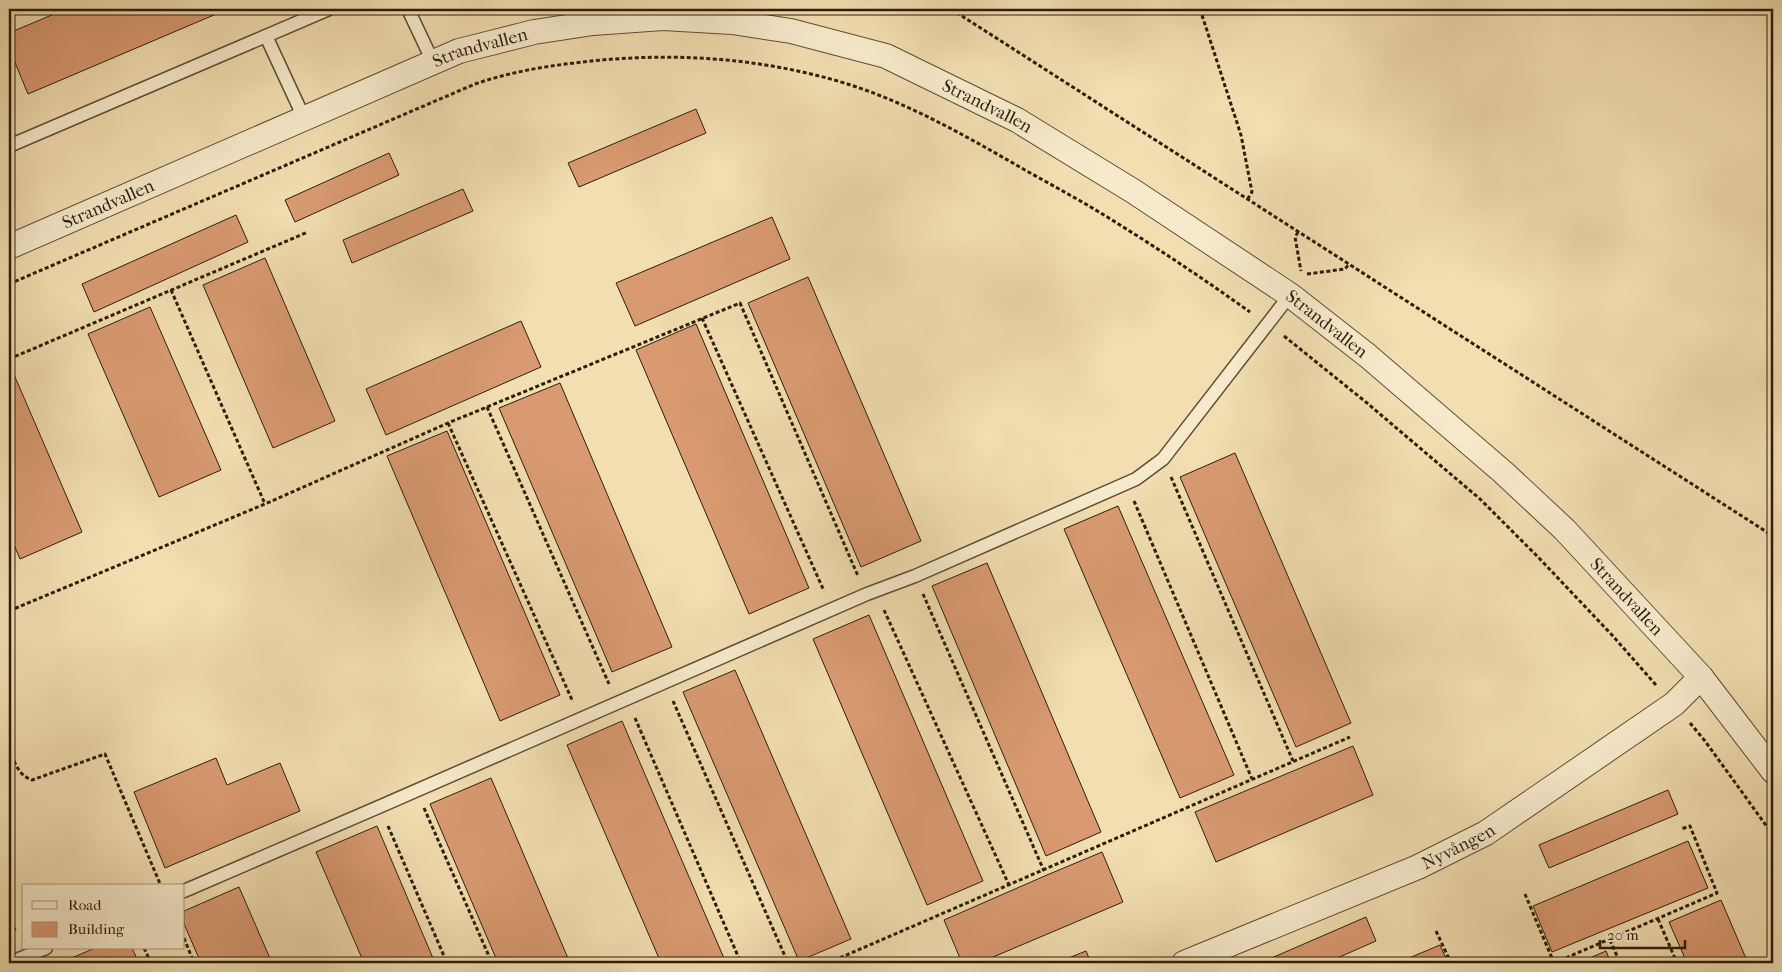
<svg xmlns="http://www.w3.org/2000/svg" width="1782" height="972" font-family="'IM FELL French Canon',serif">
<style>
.building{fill:#d99a71;stroke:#2c1d0b}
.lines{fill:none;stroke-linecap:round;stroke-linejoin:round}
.service-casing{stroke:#5e4d34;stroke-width:15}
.minor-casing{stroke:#5e4d34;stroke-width:26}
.path{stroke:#2c1d0b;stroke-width:3;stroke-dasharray:4 2.5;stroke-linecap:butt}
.service{stroke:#f7eacc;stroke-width:12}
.minor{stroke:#f7eacc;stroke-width:24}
.labels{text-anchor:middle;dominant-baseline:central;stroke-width:4;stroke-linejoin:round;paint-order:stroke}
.street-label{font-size:18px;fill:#2c1d0b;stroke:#f7eacc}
</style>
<rect width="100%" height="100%" fill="#f2deb1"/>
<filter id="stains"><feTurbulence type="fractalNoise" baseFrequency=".004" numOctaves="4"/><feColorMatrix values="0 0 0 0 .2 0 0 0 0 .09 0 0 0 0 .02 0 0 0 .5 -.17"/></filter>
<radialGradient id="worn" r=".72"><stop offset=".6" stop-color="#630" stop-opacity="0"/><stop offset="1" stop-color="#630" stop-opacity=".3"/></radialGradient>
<g class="building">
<polygon points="66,9 228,9 28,94 9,48 9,33"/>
<polygon points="696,109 706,133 579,187 568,163"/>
<polygon points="389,153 399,175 295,222 285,200"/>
<polygon points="463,189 473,211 352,263 343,240"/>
<polygon points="236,215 248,242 94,312 82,284"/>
<polygon points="772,217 790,259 635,326 616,283"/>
<polygon points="265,258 335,421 273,448 203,285"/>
<polygon points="808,277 921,541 861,567 748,303"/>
<polygon points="150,307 221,470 159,497 88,334"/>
<polygon points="521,321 541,367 386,435 366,389"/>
<polygon points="696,324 809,588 749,614 636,350"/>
<polygon points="12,370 82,532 20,559 9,533 9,371"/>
<polygon points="560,383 672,647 612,672 499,408"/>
<polygon points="447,431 560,695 500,721 387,456"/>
<polygon points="1235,453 1351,723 1296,747 1180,477"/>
<polygon points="1118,506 1234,775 1180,798 1064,529"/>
<polygon points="987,563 1101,832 1046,856 932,586"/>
<polygon points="869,615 983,881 927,905 813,639"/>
<polygon points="735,670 851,939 799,961 683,692"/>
<polygon points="622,721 726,963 661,963 567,745"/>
<polygon points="1353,746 1373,795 1216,862 1195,812"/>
<polygon points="216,758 227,785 280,763 300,811 165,868 134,792"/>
<polygon points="491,778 570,963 498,963 430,804"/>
<polygon points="1668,790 1678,814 1549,868 1539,845"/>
<polygon points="377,826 435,963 364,963 316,852"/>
<polygon points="1688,841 1708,888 1552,952 1533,906"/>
<polygon points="1102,852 1123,902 979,963 962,963 944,920 1047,875"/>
<polygon points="239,887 272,963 201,963 184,924 184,911"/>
<polygon points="1721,900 1748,963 1687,963 1669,922"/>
<polygon points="9,913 16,930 9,933"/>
<polygon points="1366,917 1376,941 1326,963 1260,963"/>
<polygon points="1440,945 1448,963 1397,963"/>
<polygon points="95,948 132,948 139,963 68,963 67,960"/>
<polygon points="1086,951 1091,963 1056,963"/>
<polygon points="1606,951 1611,963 1578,963"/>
</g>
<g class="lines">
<defs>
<g id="service">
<polyline points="408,9 433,62"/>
<polyline points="266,36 304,118"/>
<polyline points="9,146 329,9"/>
<path d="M184 891C412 793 639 694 867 594L915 576 1136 479 1163 459 1290 295"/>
<polyline points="9,963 46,948"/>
</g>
<g id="minor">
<path id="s1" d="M9 247 459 51 534 32 593 23 663 18 732 22 791 31 886 56 1017 120 1133 191 1290 295 1368 356 1504 473 1565 530 1701 677 1773 771"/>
<path id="s2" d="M1184 963 1418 867 1486 833 1674 704 1701 677"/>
</g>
</defs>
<use href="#service" class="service-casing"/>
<use href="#minor" class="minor-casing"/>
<g class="path">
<polyline points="951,9 1773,536"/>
<polyline points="1200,9 1241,135 1252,192 1247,200"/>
<polyline points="1298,232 1295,237 1301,271"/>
<polyline points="1307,274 1345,269 1349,264"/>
<path d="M9 284 475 84C507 73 540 67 574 63 661 52 749 56 834 80 902 99 964 135 1025 170 1057 188 1089 205 1120 225 1165 253 1208 282 1250 312"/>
<polyline points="171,290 265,504"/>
<polyline points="702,318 824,591"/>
<polyline points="1284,336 1367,403 1480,499 1538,557 1612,635 1656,685"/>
<polyline points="9,359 308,232"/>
<polyline points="487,407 609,684"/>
<polyline points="448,423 573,702"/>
<polyline points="1171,477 1293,761"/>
<polyline points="1134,501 1252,779"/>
<polyline points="923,594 1044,871"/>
<polyline points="884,610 1009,885"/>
<polyline points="9,611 265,504 448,423 740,303 858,576"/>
<polyline points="673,701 788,963"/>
<polyline points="635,718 741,963"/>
<polyline points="1690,723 1705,741 1773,835"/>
<path d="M9 749C15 763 18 775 32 780L105 754 161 886"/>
<polyline points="424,808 492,963"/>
<polyline points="388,826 447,963"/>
<polyline points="1525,894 1554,963"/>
<polyline points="1658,919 1677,963"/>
<polyline points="1436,931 1451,963"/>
<polyline points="184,938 194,963"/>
<polyline points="1610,940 1620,963"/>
<polyline points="144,948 151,963"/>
<polyline points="828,963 1350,737"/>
<polyline points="1554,963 1717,893 1690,826 1681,829"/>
</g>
<use href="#service" class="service"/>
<use href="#minor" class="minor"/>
</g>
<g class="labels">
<g class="street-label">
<text stroke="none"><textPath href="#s1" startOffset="512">Strandvallen</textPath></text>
<text stroke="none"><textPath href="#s1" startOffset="1038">Strandvallen</textPath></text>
<text stroke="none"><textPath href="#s1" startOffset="108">Strandvallen</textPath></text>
<text stroke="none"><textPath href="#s1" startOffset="1442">Strandvallen</textPath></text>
<text stroke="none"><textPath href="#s1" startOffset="1848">Strandvallen</textPath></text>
<text stroke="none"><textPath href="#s2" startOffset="298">Nyvången</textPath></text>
</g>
</g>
<rect width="1782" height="972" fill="none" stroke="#f2deb1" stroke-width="30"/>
<rect x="10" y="10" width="1762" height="952" fill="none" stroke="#2c1d0b" stroke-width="2.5"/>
<rect x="15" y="15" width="1752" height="942" fill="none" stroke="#2c1d0b"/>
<rect x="22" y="884" width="162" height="65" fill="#f7eacc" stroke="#a6987f"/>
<rect x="32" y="901" width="25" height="8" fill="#f7eacc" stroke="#a6987f"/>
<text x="68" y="910" font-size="15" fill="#2c1d0b">Road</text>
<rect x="32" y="922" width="25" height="15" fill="#d99a71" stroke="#a6987f"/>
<text x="68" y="934" font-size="15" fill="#2c1d0b">Building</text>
<path d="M1600 940v8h85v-8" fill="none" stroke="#2c1d0b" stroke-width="2.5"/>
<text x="1607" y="940" font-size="15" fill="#2c1d0b" stroke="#f7eacc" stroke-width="4" paint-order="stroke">20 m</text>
<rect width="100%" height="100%" filter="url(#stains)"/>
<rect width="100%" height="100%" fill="url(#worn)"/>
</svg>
